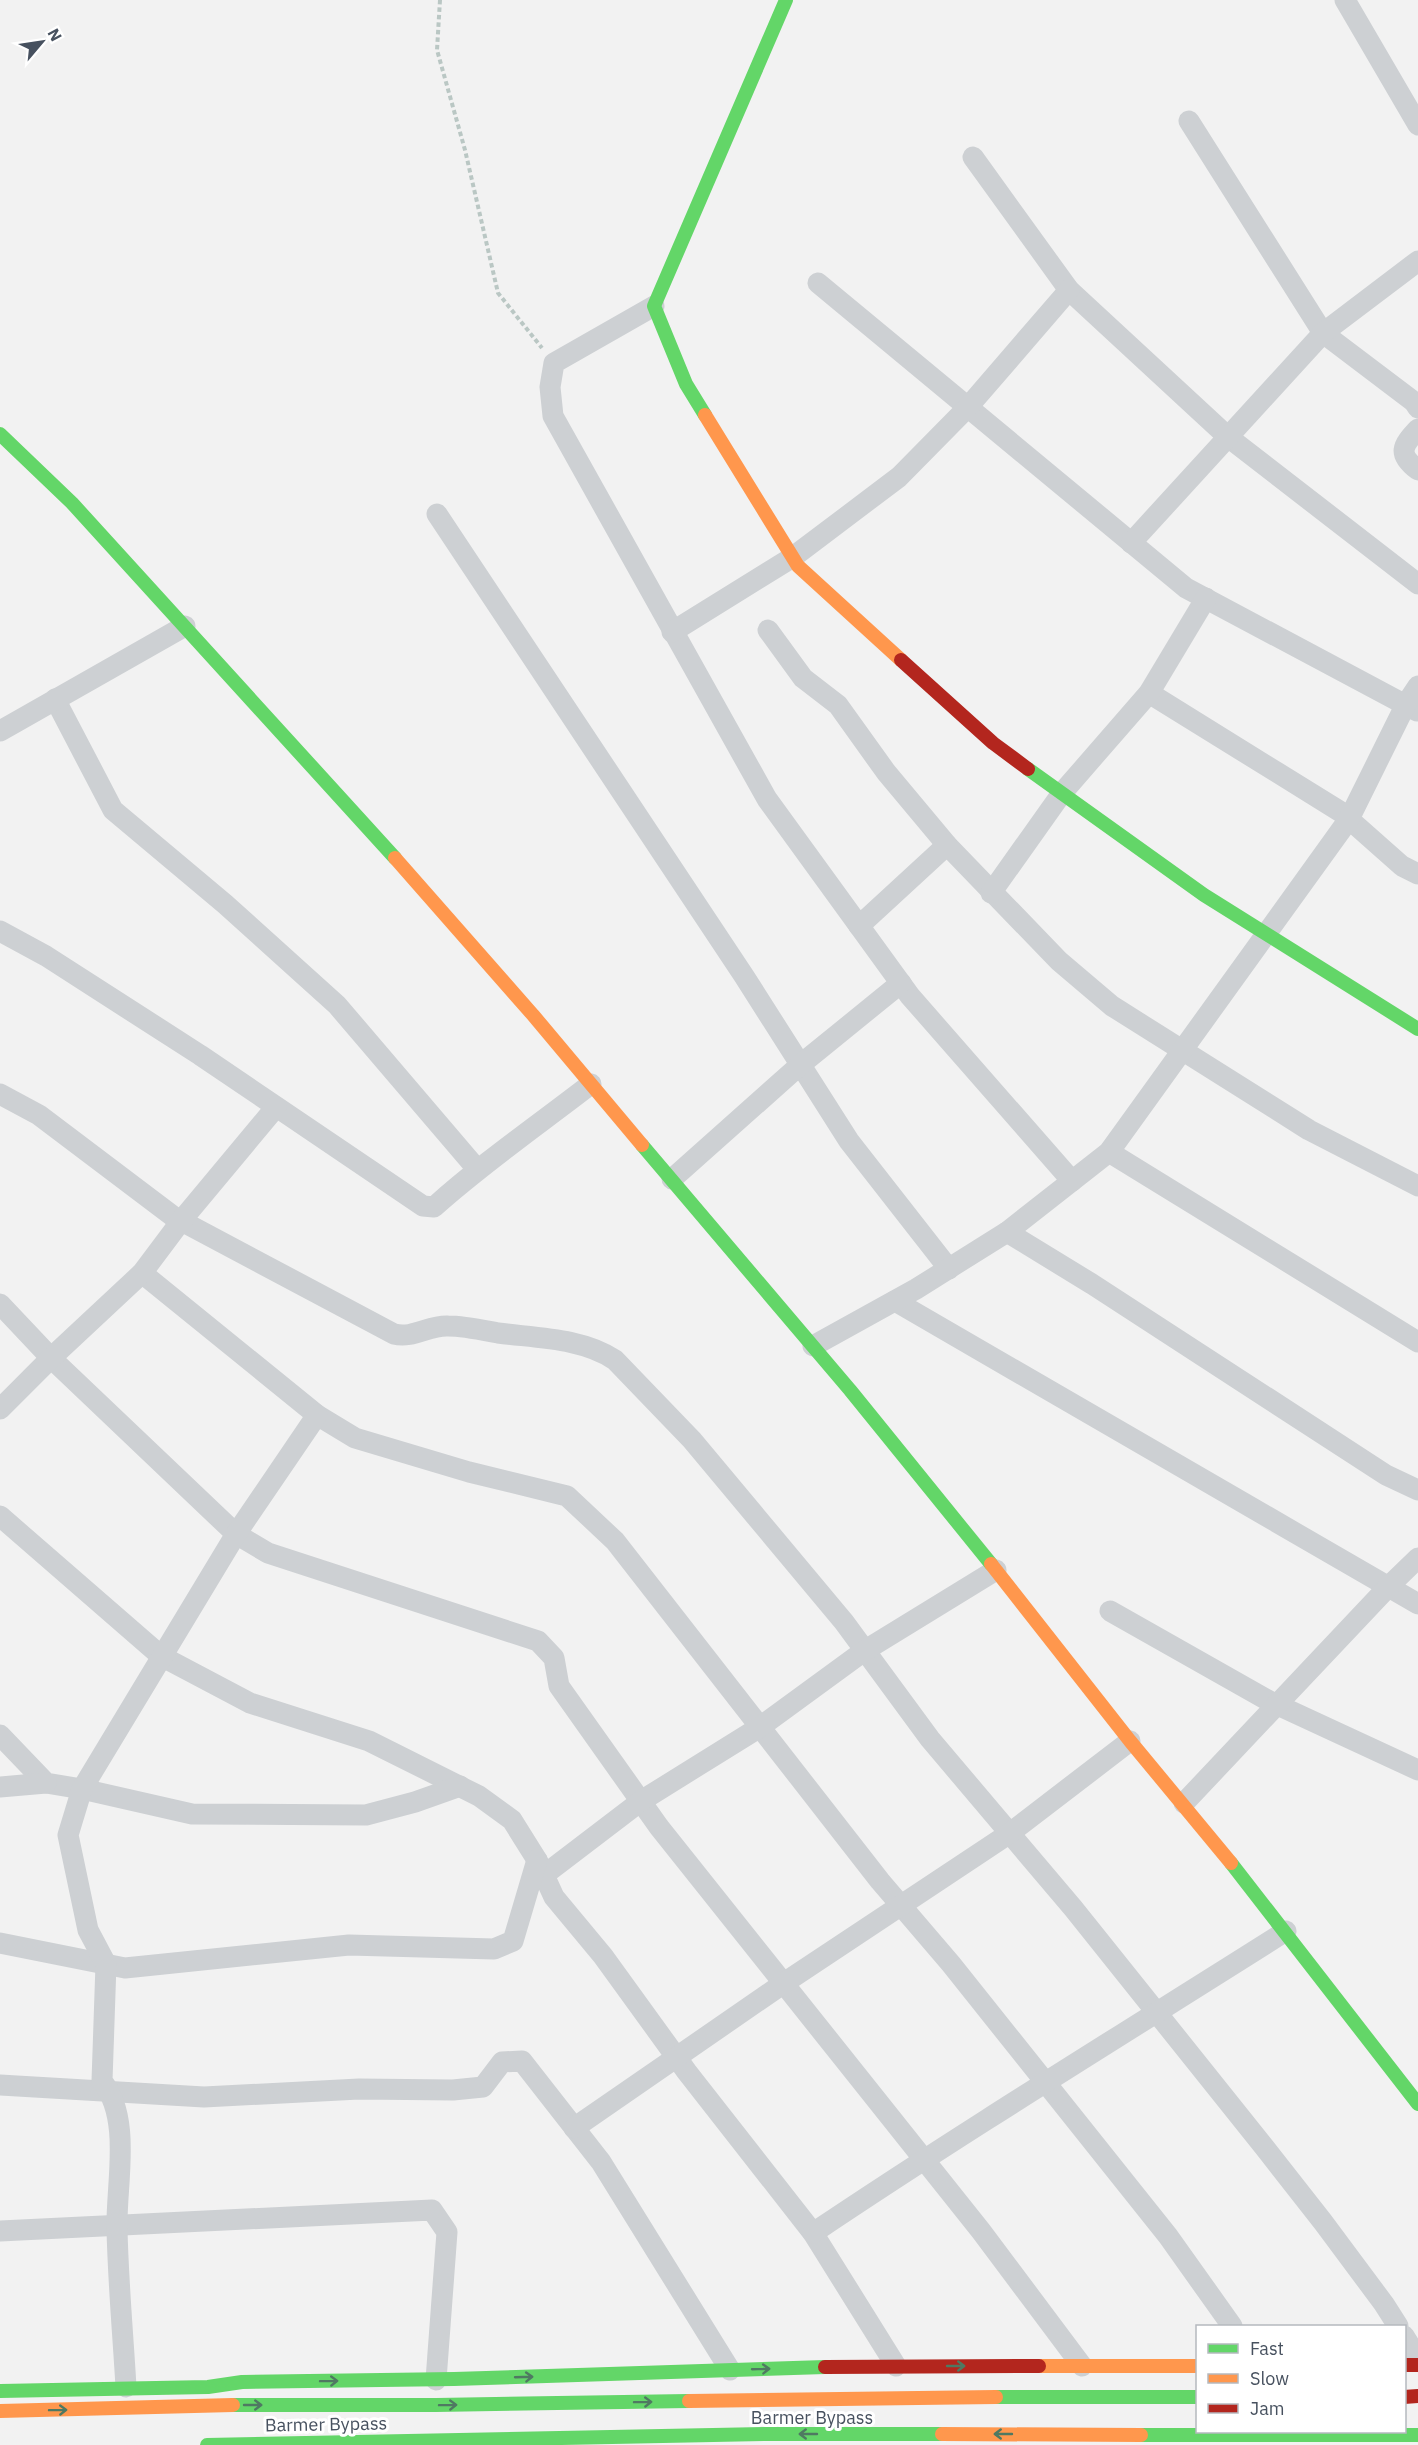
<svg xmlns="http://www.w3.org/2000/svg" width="1418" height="2445" font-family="'IBM Plex Sans',sans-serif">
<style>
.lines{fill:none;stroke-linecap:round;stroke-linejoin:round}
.path{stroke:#bac7c4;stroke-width:4;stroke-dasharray:4.5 3;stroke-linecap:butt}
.street{stroke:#cdd0d3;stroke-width:21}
.fast{stroke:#63d668;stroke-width:14}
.slow{stroke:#ff974d;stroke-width:14}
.jam{stroke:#b3261e;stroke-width:14}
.oneway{stroke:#4f7962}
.labels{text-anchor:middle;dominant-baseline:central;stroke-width:6;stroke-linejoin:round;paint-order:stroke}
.street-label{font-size:18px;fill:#47515f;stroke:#fff}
</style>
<rect width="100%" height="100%" fill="#f2f2f2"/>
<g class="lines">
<polyline class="path" points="440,0 437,50 465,150 498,293 542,348"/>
<g class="street">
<polyline points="1345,0 1418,125"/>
<polyline points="1189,121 1323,333 1414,402 1418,408"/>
<polyline points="973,157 1069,290 1228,437 1418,584"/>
<polyline points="818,283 1186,588 1417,711"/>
<polyline points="654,306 554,363 550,387 553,416 767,799 910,996 1072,1181"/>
<path d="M1418 429C1402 446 1397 454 1418 470"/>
<polyline points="437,514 744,976 849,1141 949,1269"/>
<polyline points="1131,543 1323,333 1418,261"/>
<polyline points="768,630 803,678 838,705 886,772 947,845 1059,961 1112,1006 1309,1130 1418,1186"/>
<polyline points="672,632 793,557 899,477 968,407 1069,290"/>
<polyline points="1149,693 1341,812 1402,866 1418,874"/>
<polyline points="55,699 113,810 225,904 337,1005 477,1169"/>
<polyline points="0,731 185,626"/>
<polyline points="991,893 1062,793 1149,693 1206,598"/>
<polyline points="859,926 947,845"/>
<path d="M0 931 46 956 200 1055 423 1206 434 1207C483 1163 538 1125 591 1084"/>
<path d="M0 1094 39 1115 174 1217 394 1334C413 1339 429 1325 448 1326 464 1326 482 1330 498 1333 536 1338 583 1338 615 1360L692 1440 844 1622 930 1739 1073 1908 1265 2148 1323 2222 1384 2304 1398 2326"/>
<polyline points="1109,1152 1418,1342"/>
<polyline points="672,1179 800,1065 901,983"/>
<polyline points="1007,1232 1092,1284 1386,1475 1418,1490"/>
<polyline points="142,1273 317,1415 355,1438 469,1472 567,1496 615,1541 880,1881 951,1964 1168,2236 1232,2326"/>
<polyline points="895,1301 1418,1604"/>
<polyline points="0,1304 51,1358 236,1534 268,1553 538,1641 554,1658 559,1686 659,1827 981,2231 1082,2366"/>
<polyline points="813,1346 916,1289 1007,1232 1109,1152 1349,819 1406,704 1418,686"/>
<polyline points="0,1409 51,1358 142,1273 181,1221 276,1107"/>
<polyline points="0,1516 161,1656 250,1703 369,1741 479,1796 512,1820 537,1860 554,1897 603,1956 687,2072 813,2233 896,2366"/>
<polyline points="1110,1611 1271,1702 1418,1770"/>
<polyline points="0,1735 46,1783 82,1789 192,1814 366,1815 415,1802 460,1786"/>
<polyline points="0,1787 46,1783"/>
<polyline points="1184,1803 1388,1587 1418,1558"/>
<polyline points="544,1875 641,1801 760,1727 864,1651 996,1570"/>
<polyline points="0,1943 125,1968 349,1945 494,1949 513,1941 537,1860"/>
<polyline points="0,2085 204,2097 359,2089 453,2090 483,2087 502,2062 522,2061 601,2162 730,2370"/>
<polyline points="574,2128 784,1983 1010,1833 1130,1741"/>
<polyline points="0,2231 432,2210 447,2232 436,2380"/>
<path d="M813 2233C968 2129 1128 2031 1286 1931"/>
<polyline points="1404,2336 1418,2358"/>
<path d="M126 2387C123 2334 118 2281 117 2228 116 2183 132 2119 102 2081L106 1964 88 1930 68 1835 82 1789 236 1534 317 1415"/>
</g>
<g class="fast">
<polyline points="705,415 686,384 654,306 786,0"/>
<polyline points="0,434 72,503 395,858"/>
<polyline points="1028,769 1204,895 1418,1029"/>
<polyline points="642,1145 850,1390 991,1564"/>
<polyline points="1231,1863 1418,2104"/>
<polyline points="0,2391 208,2387 242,2382 454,2379 825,2367"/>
<polyline points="996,2397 1198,2397"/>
<polyline points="233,2405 436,2405 689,2401"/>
<polyline points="1141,2435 1418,2435"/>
<polyline points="207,2445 764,2434 942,2434"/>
</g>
<g class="slow">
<polyline points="705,415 798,566 901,660"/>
<polyline points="395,858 533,1015 642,1145"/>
<polyline points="991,1564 1130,1741 1231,1863"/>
<polyline points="1039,2366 1198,2366"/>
<polyline points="689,2401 996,2397"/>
<polyline points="0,2411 233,2405"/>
<polyline points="942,2434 1141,2435"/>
</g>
<g class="jam">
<polyline points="901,660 993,743 1028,769"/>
<polyline points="1404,2365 1418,2365"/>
<polyline points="825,2367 1039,2366"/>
<polyline points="1404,2397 1418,2396"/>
</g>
</g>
<defs><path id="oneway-shaft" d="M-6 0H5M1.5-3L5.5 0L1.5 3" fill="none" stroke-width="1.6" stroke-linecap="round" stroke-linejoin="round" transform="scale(1.5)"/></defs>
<g class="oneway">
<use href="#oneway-shaft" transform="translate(956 2366)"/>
<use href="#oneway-shaft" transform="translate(761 2369) rotate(-2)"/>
<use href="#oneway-shaft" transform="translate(524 2377) rotate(-2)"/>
<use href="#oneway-shaft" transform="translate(329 2381) rotate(-1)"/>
<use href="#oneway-shaft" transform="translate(643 2402) rotate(-1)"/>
<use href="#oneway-shaft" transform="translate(253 2405)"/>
<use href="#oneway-shaft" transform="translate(448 2405) rotate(-1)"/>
<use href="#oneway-shaft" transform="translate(58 2410) rotate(-1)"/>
<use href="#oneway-shaft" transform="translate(808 2434) rotate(180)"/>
<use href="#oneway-shaft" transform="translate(1003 2434) rotate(-180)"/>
</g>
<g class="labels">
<g class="street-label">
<text x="812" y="2417">Barmer Bypass</text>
<text transform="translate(326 2424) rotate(-1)">Barmer Bypass</text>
</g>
</g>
<rect x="1196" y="2325" width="210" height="108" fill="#ffffff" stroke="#b5b9bf" stroke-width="1.5"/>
<rect x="1208" y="2344" width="30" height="9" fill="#63d668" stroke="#b5b9bf" stroke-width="1.5"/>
<text x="1250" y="2355" font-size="18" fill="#47515f">Fast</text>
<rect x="1208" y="2374" width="30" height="9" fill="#ff974d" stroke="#b5b9bf" stroke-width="1.5"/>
<text x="1250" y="2385" font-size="18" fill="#47515f">Slow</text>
<rect x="1208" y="2404" width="30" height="9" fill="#b3261e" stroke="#b5b9bf" stroke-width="1.5"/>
<text x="1250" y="2415" font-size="18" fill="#47515f">Jam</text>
<g transform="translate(42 42) rotate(61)" stroke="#ffffff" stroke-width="4.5" paint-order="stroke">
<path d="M0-4.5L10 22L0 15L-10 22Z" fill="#47515f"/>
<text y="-9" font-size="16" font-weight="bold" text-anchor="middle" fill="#47515f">N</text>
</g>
</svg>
